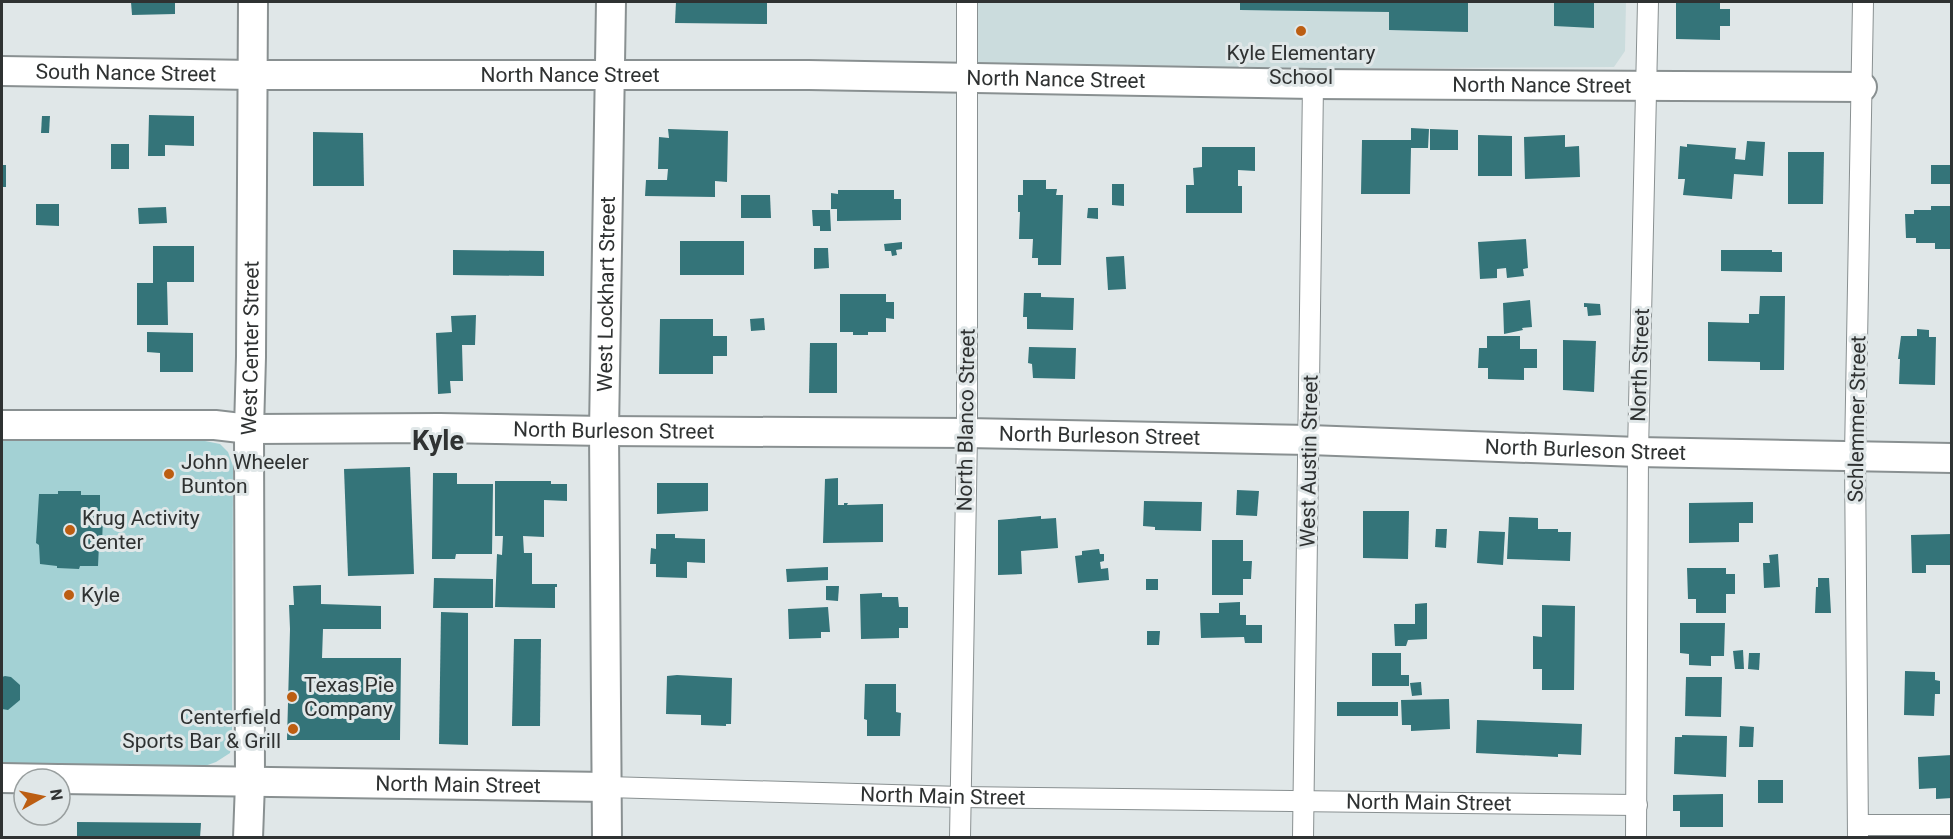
<svg xmlns="http://www.w3.org/2000/svg" width="1953" height="839" font-family="Roboto,sans-serif">
<style>
.built{fill:#cbdcdd}
.green{fill:#a3d1d4}
.building{fill:#347479}
.lines{fill:none;stroke-linecap:round;stroke-linejoin:round}
.street-casing{stroke:#899091;stroke-width:22}
.secondary-casing{stroke:#899091;stroke-width:32}
.street{stroke:#fff;stroke-width:20}
.secondary{stroke:#fff;stroke-width:28}
.poi-dot{fill:#bc5e12;stroke:#e0e7e8;stroke-width:2}
.labels{text-anchor:middle;dominant-baseline:central;stroke-width:6;stroke-linejoin:round;paint-order:stroke}
.poi-label{font-size:21px;fill:#2f3232;stroke:#e0e7e8;text-anchor:start}
.street-label{font-size:21px;fill:#2f3232;stroke:#e0e7e8}
.district-label{font-size:27px;font-weight:bold;fill:#2f3232;stroke:#e0e7e8}
</style>
<rect width="100%" height="100%" fill="#e0e7e8"/>
<polygon class="built" points="976,2 1626,2 1625,51 1614,67 987,70 975,64"/>
<polygon class="green" points="2,437 205,441 220,444 228,452 233,466 232,742 230,753 216,762 202,767 2,766"/>
<g class="building">
<polygon points="131,2 175,2 175,14 132,15"/>
<polygon points="676,2 767,2 767,24 675,23"/>
<polygon points="1240,2 1468,2 1468,32 1389,30 1389,12 1240,10"/>
<polygon points="1554,2 1594,2 1594,28 1554,26"/>
<polygon points="1676,2 1720,2 1720,9 1730,9 1730,26 1720,26 1720,40 1676,39"/>
<polygon points="149,115 194,116 194,146 165,145 165,156 148,156"/>
<polygon points="42,116 50,116 49,133 41,133"/>
<polygon points="1411,128 1429,129 1428,148 1411,148 1410,194 1361,194 1362,140 1411,140"/>
<polygon points="668,129 728,131 727,182 715,181 715,197 645,196 646,180 667,180 668,169 658,169 659,137 669,138"/>
<polygon points="1430,129 1458,130 1458,150 1430,150"/>
<polygon points="313,132 363,133 364,186 313,186"/>
<polygon points="1478,135 1512,136 1512,176 1478,176"/>
<polygon points="1565,135 1565,147 1579,146 1580,177 1525,179 1524,137"/>
<polygon points="1747,141 1765,142 1763,176 1734,174 1732,199 1683,195 1685,179 1678,179 1680,146 1687,147 1687,144 1736,148 1735,159 1745,160"/>
<rect x="111" y="144" width="18" height="25"/>
<polygon points="1202,147 1255,147 1255,171 1238,170 1238,186 1242,186 1242,213 1186,213 1186,185 1194,185 1193,168 1202,167"/>
<polygon points="1788,152 1824,152 1823,204 1788,204"/>
<rect x="2" y="165" width="4" height="22"/>
<rect x="1931" y="165" width="21" height="19"/>
<polygon points="1023,180 1046,180 1046,189 1057,189 1056,195 1063,195 1061,265 1038,265 1038,258 1032,258 1033,239 1019,239 1020,212 1018,212 1018,195 1023,195"/>
<polygon points="1112,184 1124,184 1124,206 1112,205"/>
<polygon points="838,190 894,190 894,199 901,199 901,220 837,221 837,209 831,209 831,193 838,194"/>
<polygon points="741,195 770,195 771,218 741,218"/>
<polygon points="36,204 59,204 59,226 36,225"/>
<polygon points="1931,206 1951,206 1951,249 1935,249 1935,243 1916,243 1916,238 1906,238 1905,214 1914,214 1914,210 1931,210"/>
<polygon points="166,207 167,223 139,224 138,208"/>
<polygon points="1088,208 1098,208 1098,219 1087,218"/>
<polygon points="812,210 830,210 831,231 820,231 820,226 813,226"/>
<polygon points="1526,239 1528,268 1523,269 1524,276 1507,278 1506,268 1497,269 1497,278 1480,279 1478,242"/>
<rect x="680" y="241" width="64" height="34"/>
<polygon points="902,242 902,249 896,250 897,255 892,256 891,251 885,251 884,244"/>
<polygon points="153,246 194,246 194,282 167,282 168,325 137,325 137,283 153,283"/>
<polygon points="814,248 828,248 829,268 814,269"/>
<polygon points="453,250 544,251 544,276 453,275"/>
<polygon points="1721,250 1772,250 1772,252 1782,252 1782,272 1721,271"/>
<polygon points="1124,256 1126,289 1108,290 1106,257"/>
<polygon points="1024,293 1041,293 1041,297 1074,298 1073,330 1027,329 1027,317 1023,317"/>
<polygon points="840,294 886,294 886,302 894,302 894,319 886,318 886,332 868,332 868,335 853,335 853,332 840,332"/>
<polygon points="1760,296 1785,296 1784,370 1760,370 1760,362 1708,361 1708,322 1749,323 1749,314 1759,314"/>
<polygon points="1530,300 1532,327 1522,328 1523,330 1504,334 1503,303"/>
<polygon points="1584,303 1600,304 1601,315 1588,316 1587,307 1584,307"/>
<polygon points="476,315 475,345 462,345 463,381 450,381 451,393 438,394 436,333 452,332 451,316"/>
<polygon points="764,318 765,330 751,331 750,319"/>
<polygon points="660,319 713,319 713,336 727,336 727,356 713,356 713,374 659,374"/>
<polygon points="1917,329 1929,330 1929,337 1936,337 1935,385 1899,384 1900,359 1898,359 1901,336 1917,336"/>
<polygon points="147,332 193,333 193,372 160,372 160,353 147,352"/>
<polygon points="1487,336 1520,336 1520,349 1537,349 1537,368 1524,368 1524,380 1488,379 1488,368 1478,368 1479,348 1487,348"/>
<polygon points="1563,340 1596,341 1594,392 1563,390"/>
<polygon points="810,343 837,343 837,393 809,393"/>
<polygon points="1029,347 1076,348 1075,379 1033,378 1032,364 1028,363"/>
<polygon points="410,467 414,574 348,576 344,469"/>
<polygon points="433,473 457,473 457,484 493,484 492,554 456,554 455,559 432,559"/>
<polygon points="838,478 838,505 844,505 844,503 848,503 847,505 883,504 883,542 823,543 825,479"/>
<polygon points="495,481 551,481 551,484 567,484 567,501 544,500 544,537 523,536 524,553 532,553 532,584 557,584 557,587 555,587 555,608 495,607 497,554 502,555 503,536 495,536"/>
<polygon points="657,483 708,483 708,511 657,514"/>
<polygon points="1237,490 1259,491 1257,516 1236,515"/>
<polygon points="58,491 81,491 81,495 100,495 100,516 103,516 102,545 99,545 98,566 80,566 79,569 57,568 57,566 40,564 39,545 36,543 39,494 58,494"/>
<polygon points="1144,501 1202,502 1201,531 1155,530 1155,527 1143,526"/>
<polygon points="1753,502 1753,523 1739,523 1739,542 1689,543 1689,503"/>
<polygon points="1363,511 1409,511 1408,559 1363,558"/>
<polygon points="1041,516 1041,519 1056,518 1058,548 1021,551 1022,574 998,575 998,520"/>
<polygon points="1509,517 1538,518 1538,529 1558,529 1558,532 1571,532 1570,561 1507,559"/>
<polygon points="1436,529 1447,529 1446,548 1435,547"/>
<polygon points="1479,531 1505,532 1503,565 1477,563"/>
<polygon points="656,534 675,534 675,538 705,539 705,563 687,562 687,578 656,577 656,564 650,564 651,548 656,549"/>
<polygon points="1952,534 1952,565 1926,565 1926,573 1912,573 1911,535"/>
<polygon points="1212,540 1243,540 1243,561 1252,561 1251,579 1243,579 1243,595 1212,595"/>
<polygon points="1099,549 1100,554 1104,554 1104,561 1100,562 1101,569 1108,568 1109,580 1078,583 1075,556 1082,555 1082,551"/>
<polygon points="1778,554 1780,587 1764,588 1763,563 1770,563 1769,555"/>
<polygon points="828,567 828,580 787,582 786,569"/>
<polygon points="1687,568 1726,568 1726,574 1735,574 1735,594 1726,594 1726,613 1696,613 1696,599 1688,599"/>
<polygon points="434,578 493,579 493,608 433,608"/>
<polygon points="1818,578 1829,578 1831,613 1815,613 1816,587 1818,587"/>
<rect x="1146" y="579" width="12" height="11"/>
<polygon points="321,585 321,604 381,606 381,629 323,629 322,658 401,658 400,740 287,740 290,629 289,605 294,605 293,586"/>
<polygon points="826,586 839,586 838,601 826,600"/>
<polygon points="882,593 882,597 898,597 899,607 908,607 908,628 899,628 899,638 861,639 860,594"/>
<polygon points="1240,602 1240,615 1246,615 1246,625 1262,625 1262,643 1245,643 1244,637 1201,638 1200,613 1219,613 1219,603"/>
<polygon points="1427,603 1427,639 1408,640 1406,646 1395,646 1394,624 1415,624 1415,604"/>
<polygon points="1542,605 1575,606 1574,690 1542,690 1542,669 1533,669 1533,636 1542,637"/>
<polygon points="828,607 830,632 821,632 821,638 789,639 788,609"/>
<polygon points="441,612 468,613 468,745 439,744"/>
<polygon points="1680,623 1725,623 1724,656 1711,656 1711,666 1689,665 1689,654 1680,653"/>
<polygon points="1147,631 1160,631 1159,645 1147,645"/>
<polygon points="514,639 541,639 540,726 512,726"/>
<polygon points="1743,650 1744,669 1735,669 1733,651"/>
<polygon points="1372,653 1401,653 1401,675 1409,675 1409,686 1372,686"/>
<polygon points="1749,653 1760,653 1759,670 1748,669"/>
<polygon points="1905,671 1935,672 1935,680 1940,681 1940,694 1935,694 1934,716 1904,715"/>
<polygon points="677,675 732,678 731,724 726,724 726,726 701,725 701,715 666,714 667,676"/>
<polygon points="5,676 11,677 20,685 20,700 8,710 2,709 2,677"/>
<polygon points="1686,677 1722,677 1721,717 1685,716"/>
<polygon points="1421,682 1422,695 1412,696 1410,683"/>
<polygon points="865,684 896,684 896,712 901,713 900,736 867,736 867,720 864,719"/>
<polygon points="1449,699 1450,729 1411,731 1411,725 1402,725 1401,700"/>
<rect x="1337" y="702" width="61" height="14"/>
<polygon points="1477,720 1582,724 1581,755 1558,754 1558,757 1476,753"/>
<polygon points="1740,726 1754,727 1753,747 1739,747"/>
<polygon points="1682,735 1727,736 1726,777 1674,774 1675,737 1682,737"/>
<polygon points="1952,755 1952,798 1936,799 1936,788 1919,789 1918,757"/>
<rect x="1758" y="780" width="25" height="23"/>
<polygon points="1723,794 1723,827 1680,827 1680,811 1673,811 1673,795"/>
<polygon points="77,822 201,823 200,838 77,838"/>
</g>
<g class="lines">
<defs>
<g id="street">
<path id="s1" d="M607 787 961 797 1637 805"/>
<polyline points="1859,825 1952,825"/>
<polyline points="960,838 967,433 967,2"/>
<polyline points="1303,838 1313,84"/>
<polyline points="1636,838 1638,452 1648,2"/>
<polyline points="1858,838 1855,456 1863,2"/>
</g>
<g id="secondary">
<path id="s2" d="M2 71 253 75H809L1313 84 1862 87"/>
<path id="s3" d="M2 425H215L249 429 440 428 604 431 967 433 1309 440 1638 452 1952 458"/>
<polyline points="2,778 58,779"/>
<path id="s4" d="M60 779 607 787"/>
<path id="s5" d="M248 838 250 783 249 429 251 357 253 2"/>
<path id="s6" d="M607 838 604 431 611 2"/>
</g>
</defs>
<use href="#street" class="street-casing"/>
<use href="#secondary" class="secondary-casing"/>
<use href="#street" class="street"/>
<use href="#secondary" class="secondary"/>
</g>
<g class="poi-dot">
<circle cx="1301" cy="31" r="6"/>
<circle cx="169" cy="474" r="6"/>
<circle cx="70" cy="530" r="6"/>
<circle cx="69" cy="595" r="6"/>
<circle cx="292" cy="697" r="6"/>
<circle cx="293" cy="729" r="6"/>
</g>
<g class="labels">
<g class="poi-label">
<text x="1301" y="53" text-anchor="middle">Kyle Elementary<tspan x="1301" dy="24">School</tspan></text>
<text x="181" y="462">John Wheeler<tspan x="181" dy="24">Bunton</tspan></text>
<text x="82" y="518">Krug Activity<tspan x="82" dy="24">Center</tspan></text>
<text x="81" y="595">Kyle</text>
<text x="304" y="685">Texas Pie<tspan x="304" dy="24">Company</tspan></text>
<text x="281" y="717" text-anchor="end">Centerfield<tspan x="281" dy="24">Sports Bar &amp; Grill</tspan></text>
</g>
<g class="street-label">
<text stroke="none"><textPath href="#s2" startOffset="124">South Nance Street</textPath></text>
<text stroke="none"><textPath href="#s2" startOffset="568">North Nance Street</textPath></text>
<text stroke="none"><textPath href="#s2" startOffset="1054">North Nance Street</textPath></text>
<text stroke="none"><textPath href="#s2" startOffset="1540">North Nance Street</textPath></text>
<text stroke="none"><textPath href="#s6" startOffset="544">West Lockhart Street</textPath></text>
<text stroke="none"><textPath href="#s5" startOffset="490">West Center Street</textPath></text>
<text transform="translate(1640 365) rotate(-88)">North Street</text>
<text transform="translate(1857 419) rotate(-89)">Schlemmer Street</text>
<text transform="translate(966 420) rotate(-89)">North Blanco Street</text>
<text stroke="none"><textPath href="#s3" startOffset="612">North Burleson Street</textPath></text>
<text stroke="none"><textPath href="#s3" startOffset="1098">North Burleson Street</textPath></text>
<text stroke="none"><textPath href="#s3" startOffset="1584">North Burleson Street</textPath></text>
<text transform="translate(1309 461) rotate(-89)">West Austin Street</text>
<text stroke="none"><textPath href="#s4" startOffset="398">North Main Street</textPath></text>
<text stroke="none"><textPath href="#s1" startOffset="336">North Main Street</textPath></text>
<text stroke="none"><textPath href="#s1" startOffset="822">North Main Street</textPath></text>
</g>
<g class="district-label">
<text x="438" y="441">Kyle</text>
</g>
</g>
<rect width="1953" height="839" fill="none" stroke="#2f3232" stroke-width="6"/>
<g transform="translate(42 797) rotate(81)"><circle r="28" fill="#e0e7e8" stroke="#999f9f" stroke-width="1.5"/>
<path d="M0-4.5L10 22L0 15L-10 22Z" fill="#bc5e12"/>
<text y="-9" font-size="16" font-weight="bold" text-anchor="middle" fill="#2f3232">N</text>
</g>
</svg>
